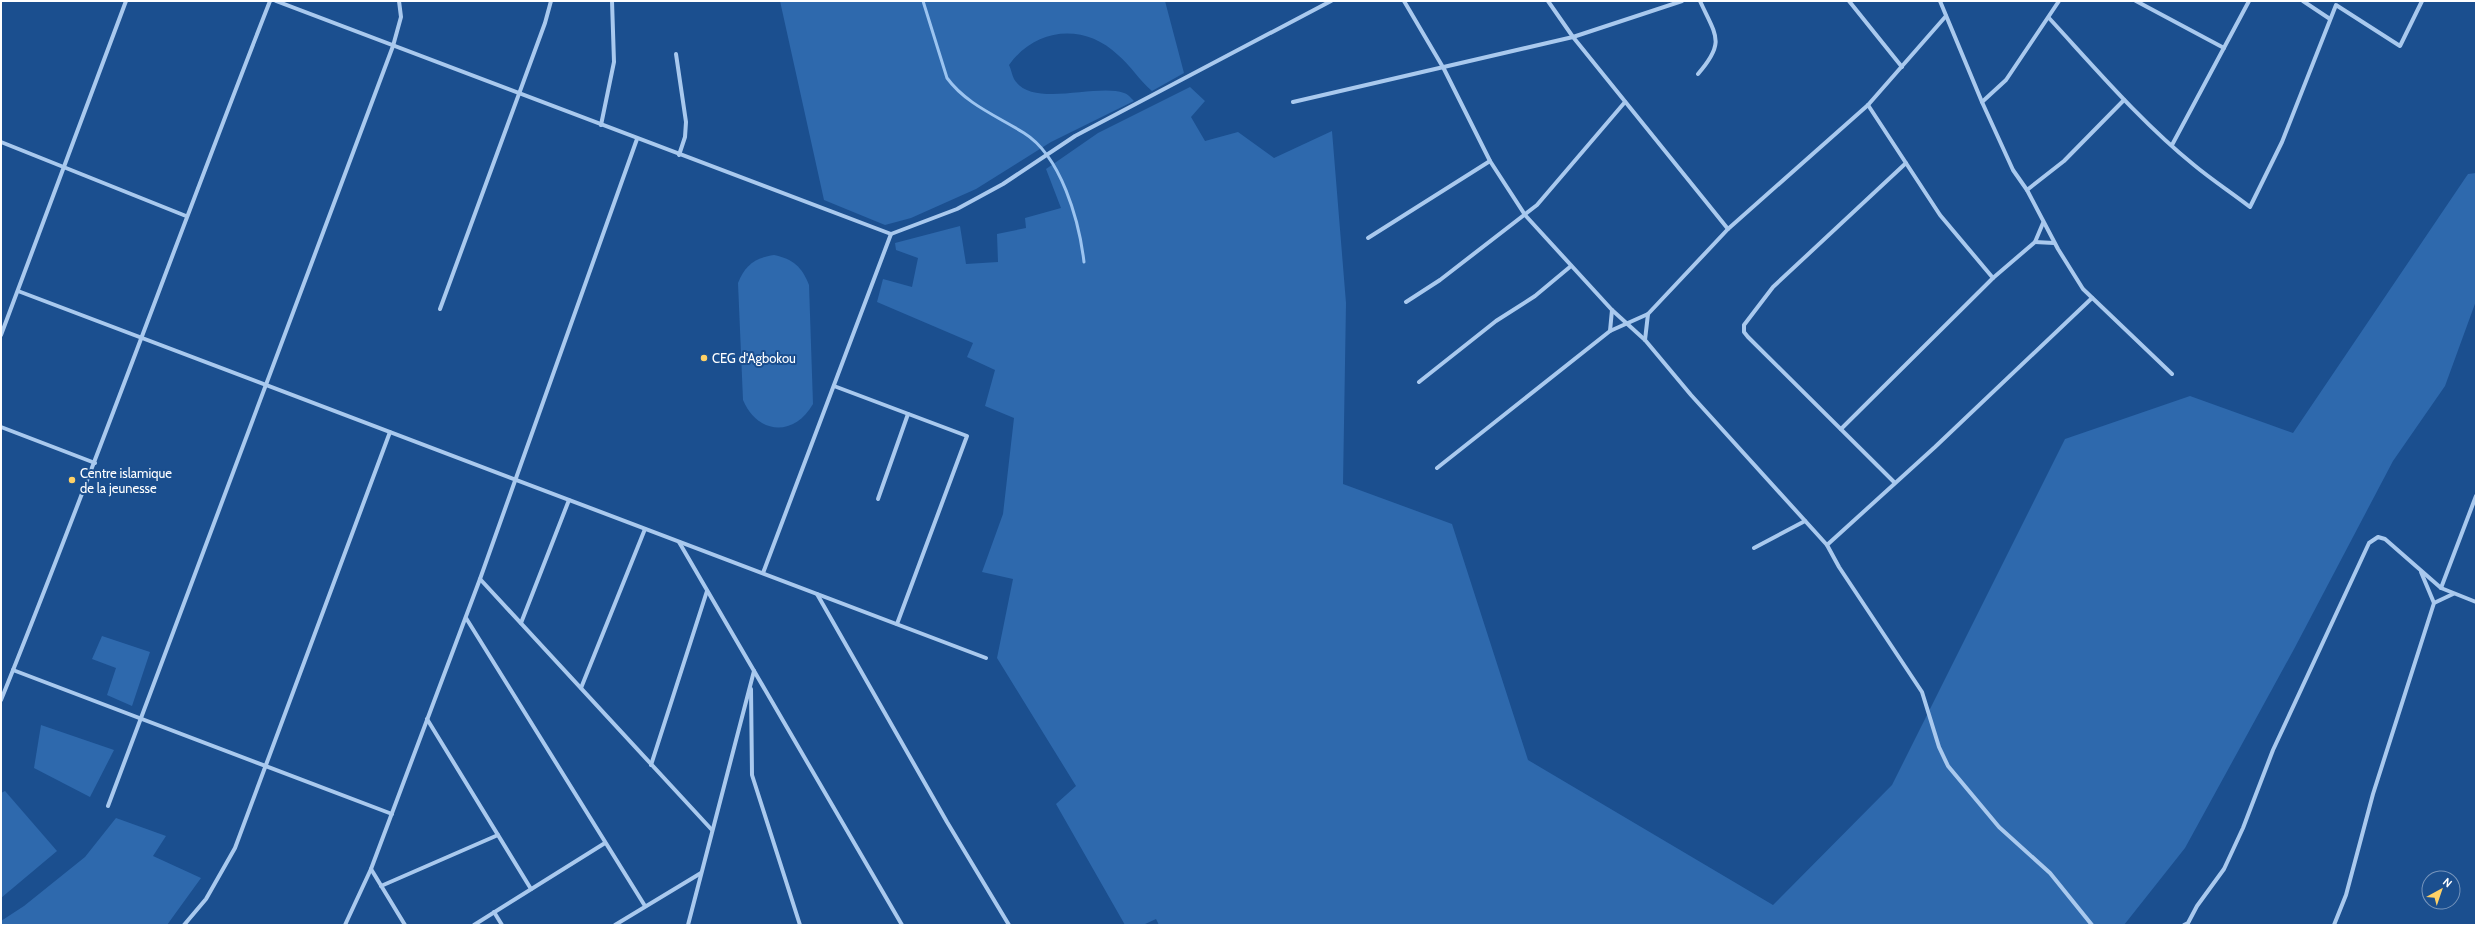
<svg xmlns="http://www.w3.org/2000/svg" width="2477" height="926" font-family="Cabin,sans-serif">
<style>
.green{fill:#2e69ad}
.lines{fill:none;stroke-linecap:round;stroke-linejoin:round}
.stream{stroke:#9cc4f0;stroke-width:3}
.street{stroke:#a9c9ee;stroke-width:4}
.poi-dot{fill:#ffd166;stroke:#1b4f8f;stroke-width:1.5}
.labels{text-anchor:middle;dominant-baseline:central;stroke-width:4;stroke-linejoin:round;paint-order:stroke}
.poi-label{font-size:13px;fill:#fff;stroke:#1b4f8f;text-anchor:start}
</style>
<rect width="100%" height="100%" fill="#1b4f8f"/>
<g class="green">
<path d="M780 1H1165L1184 73 1152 91C1139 80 1131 66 1118 55 1085 23 1036 27 1009 65 1011 69 1012 75 1014 79 1032 109 1096 83 1124 93 1128 94 1131 98 1134 101L1051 142 976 189 911 218 885 225 824 200Z"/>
<polygon points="1190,87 1205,101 1191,117 1205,141 1238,132 1274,158 1332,131 1346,303 1343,484 1452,524 1528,760 1773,905 1892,785 2065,439 2190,396 2293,433 2468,174 2476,173 2476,301 2445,386 2393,461 2293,651 2185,848 2124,925 1159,925 1156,919 1143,925 1125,925 1056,804 1076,786 997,658 1013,579 982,572 1003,514 1014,418 985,406 995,370 967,357 973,343 877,302 883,279 912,287 918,258 896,250 895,243 960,226 966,264 998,262 997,234 1026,228 1025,218 1061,208 1046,169 1098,133"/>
<path d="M774 255C793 259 802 267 809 285L813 404C794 437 758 435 743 400L738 283C745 265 755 258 774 255Z"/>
<polygon points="102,636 150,652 132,706 107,695 116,668 92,659"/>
<polygon points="41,725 114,750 90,797 34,768"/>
<polygon points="5,791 57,851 1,898 1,793"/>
<polygon points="116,818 166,836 153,856 201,878 167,925 1,925 1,921 24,906 85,857"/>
</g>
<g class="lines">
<path class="stream" d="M923 1 947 78C966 104 997 116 1024 133 1061 156 1079 220 1084 262"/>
<g class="street">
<polyline points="276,1 891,234 957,209 1003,184 1075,136 1331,1"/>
<polyline points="1404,1 1444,69 1490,161 1525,215 1612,310 1645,340 1691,395 1827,545 1839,567 1922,692 1939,747 1948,766 1999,827 2050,873 2092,925"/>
<polyline points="1548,1 1573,37 1728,229"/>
<polyline points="1849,1 1902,67"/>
<polyline points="1940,1 1982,102 2013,170 2027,190 2058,249 2083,289 2172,374"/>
<polyline points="2136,1 2224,48"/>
<polyline points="2303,1 2330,19"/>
<path d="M2049 18C2096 69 2141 122 2194 165 2212 180 2232 193 2250 207L2282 142 2336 5 2400 46 2422 1"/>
<polyline points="676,54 686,122 685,137 679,155"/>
<path d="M1698 74C1726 42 1716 36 1700 1"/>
<polyline points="1293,102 1573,37 1682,1"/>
<polyline points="1982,102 2006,80 2059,1"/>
<polyline points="601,125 614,62 612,1"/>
<polyline points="1,142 186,216"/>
<polyline points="2172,145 2249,1"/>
<polyline points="2027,190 2064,161 2124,100"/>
<polyline points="1368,238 1490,161"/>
<polyline points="2035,242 2054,243"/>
<polyline points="1993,278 2035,242 2043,223"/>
<polyline points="18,291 986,658"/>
<polyline points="1406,302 1440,280 1537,205 1625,102"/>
<polyline points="440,309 545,23 551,1"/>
<polyline points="1610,331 1612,310"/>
<polyline points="1,335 126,1"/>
<polyline points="1645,340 1648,314 1728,229 1868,105 1946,16"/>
<polyline points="1419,382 1496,321 1535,296 1571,266"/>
<polyline points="834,386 967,436 897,624"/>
<polyline points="1,427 95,463"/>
<polyline points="1841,429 1993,278 1940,215 1868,105"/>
<polyline points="1437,468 1610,331 1648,314"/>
<polyline points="1894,482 1748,337 1744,332 1744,325 1773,287 1906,163"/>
<polyline points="878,499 908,414"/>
<polyline points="679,542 902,925"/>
<polyline points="1827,545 1935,447 2092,298"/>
<polyline points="1754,548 1805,521"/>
<polyline points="2421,572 2434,603"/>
<polyline points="763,573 891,234"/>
<polyline points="480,579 712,830"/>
<polyline points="2441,588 2476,496"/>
<polyline points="817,594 947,822 1009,925"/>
<polyline points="466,618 645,906"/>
<polyline points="521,623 569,500"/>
<polyline points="13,670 392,814"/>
<polyline points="581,688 645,529"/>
<polyline points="751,689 752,775 800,925"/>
<path d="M1 700C95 468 179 233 270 1"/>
<polyline points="427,719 531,889"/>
<polyline points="651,765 707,591"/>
<polyline points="108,806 393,46 401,17 399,1"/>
<polyline points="371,869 405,925"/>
<polyline points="381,886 498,835"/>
<polyline points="494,912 502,925"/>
<polyline points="184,925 206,899 235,848 390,432"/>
<polyline points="345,925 371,869 480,579 637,139"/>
<polyline points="474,925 605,843"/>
<polyline points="615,925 701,873"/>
<polyline points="688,925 754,671"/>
<polyline points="2184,925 2188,923 2197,906 2224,869 2243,828 2273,750 2369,543 2378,537 2385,539 2441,588 2476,602"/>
<polyline points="2334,925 2346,895 2373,794 2434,603 2453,594"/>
</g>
</g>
<g class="poi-dot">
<circle cx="704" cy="358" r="4"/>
<circle cx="72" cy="480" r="4"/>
</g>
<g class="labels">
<g class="poi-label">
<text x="712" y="358">CEG d'Agbokou</text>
<text x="80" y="473">Centre islamique<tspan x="80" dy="15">de la jeunesse</tspan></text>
</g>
</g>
<rect width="2477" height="926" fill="none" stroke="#ffffff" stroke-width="4"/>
<g transform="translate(2441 890) rotate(40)"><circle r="19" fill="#1b4f8f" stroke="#7695bc"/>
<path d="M0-3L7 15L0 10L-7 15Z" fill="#ffd166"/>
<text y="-6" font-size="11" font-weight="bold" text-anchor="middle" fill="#ffffff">N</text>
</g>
</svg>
